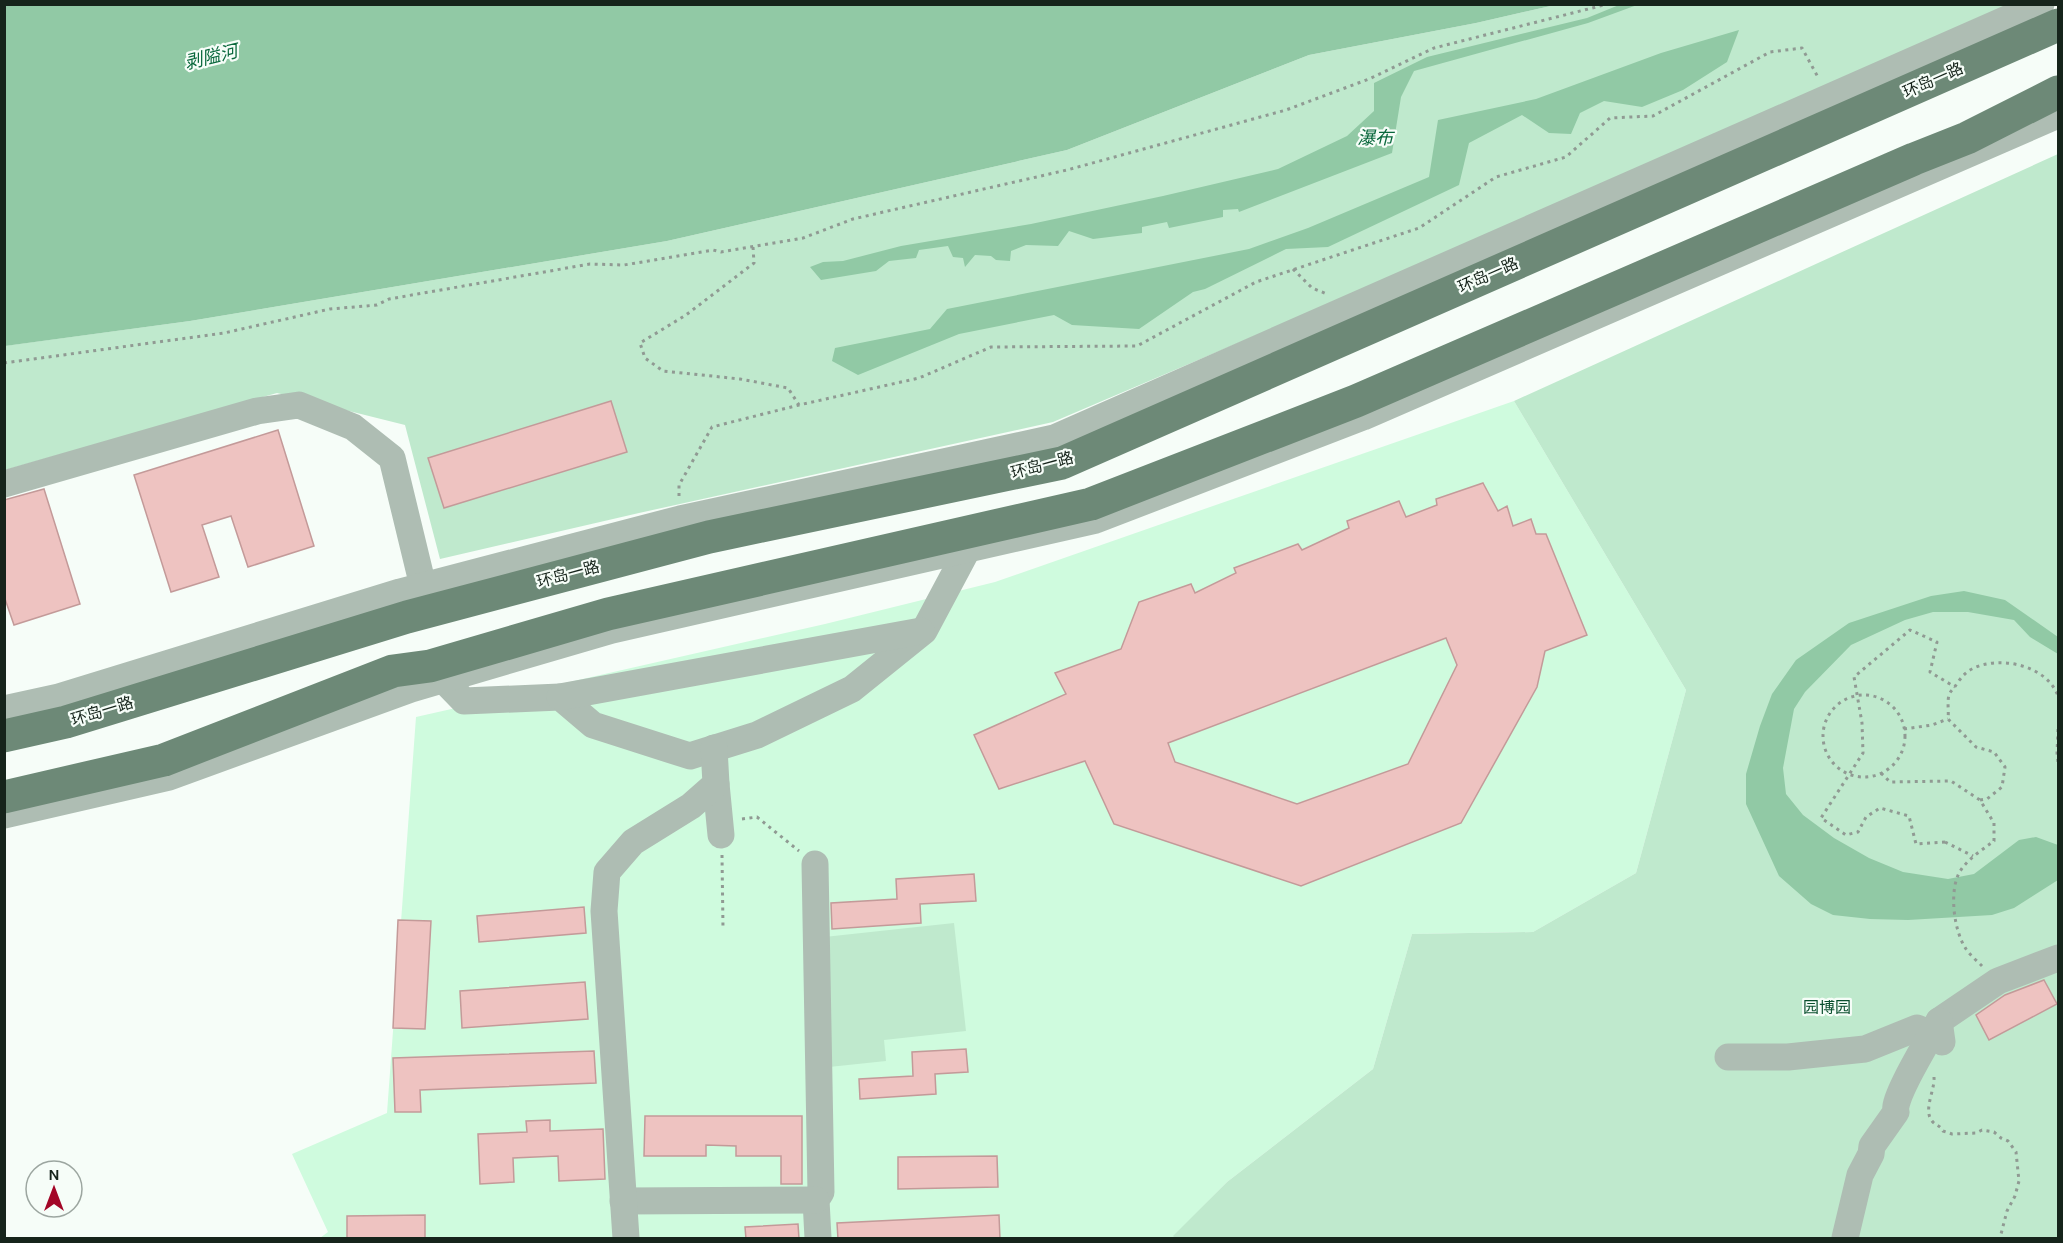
<svg xmlns="http://www.w3.org/2000/svg" width="2063" height="1243" font-family="Karla,'Noto Sans SC',sans-serif">
<style>
.built{fill:#cffbde}
.green{fill:#bfe9cd}
.water{fill:#91c9a5}
.building{fill:#eec3c1;stroke:#c39a99;stroke-width:1.5;fill-rule:evenodd}
.lines{fill:none;stroke-linecap:round;stroke-linejoin:round}
.path{stroke:#909a93;stroke-width:3;stroke-dasharray:3 4.5;stroke-linecap:butt}
.minor{stroke:#aebdb3;stroke-width:27}
.major{stroke:#6d8977;stroke-width:33}
.path-bridge{stroke:#909a93;stroke-width:3;stroke-dasharray:3 4.5;stroke-linecap:butt}
.labels{text-anchor:middle;dominant-baseline:central;stroke-width:4.5;stroke-linejoin:round;paint-order:stroke}
.street-label{font-size:16px;fill:#16241b;stroke:#f6fdf8}
.park-label{font-size:16px;fill:#0a4f2e;stroke:#f6fdf8}
.water-label{font-size:18px;font-style:italic;fill:#09683c;stroke:#f6fdf8}
</style>
<rect width="100%" height="100%" fill="#f6fdf8"/>
<polygon class="built" points="1514,401 1686,690 1636,873 1533,932 1412,934 1373,1069 1227,1182 1174,1236 1175,1238 320,1238 328,1232 292,1154 387,1113 416,717 825,624 995,582"/>
<g class="green">
<polygon points="1555,5 2015,5 1409,270 1053,422 639,513 440,559 405,425 277,393 5,470 4,346 190,321 667,241 1067,150 1309,55 1476,23"/>
<polygon points="2058,154 2058,1238 1175,1238 1173,1236 1227,1182 1373,1069 1412,934 1533,932 1636,873 1686,690 1514,401"/>
<polygon points="954,923 966,1031 884,1040 886,1061 829,1067 815,938"/>
</g>
<g class="water">
<polygon points="4,5 5,4 1555,5 1476,23 1309,55 1067,150 667,241 190,321 5,346"/>
<polygon points="1619,5 1637,5 1588,23 1414,71 1401,97 1392,153 1239,212 1238,209 1223,210 1223,217 1169,228 1167,222 1142,227 1142,233 1093,239 1069,231 1058,246 1026,245 1011,251 1010,261 996,260 991,256 975,255 965,267 963,258 953,257 948,246 919,250 916,258 889,261 876,271 821,280 810,267 823,262 843,261 901,246 1031,224 1163,196 1278,169 1347,136 1374,111 1374,83 1427,57 1587,18"/>
<polygon points="1739,30 1727,62 1683,90 1642,107 1604,101 1580,113 1571,134 1549,133 1522,115 1469,143 1459,185 1328,247 1286,249 1205,289 1193,292 1139,329 1072,325 1054,315 959,334 858,375 832,361 835,348 930,329 947,309 1249,249 1308,228 1429,177 1438,120 1536,99 1661,53"/>
<polygon points="1964,591 2005,600 2058,637 2058,654 2030,637 2014,620 1968,612 1933,612 1905,620 1851,645 1805,692 1794,709 1783,768 1786,794 1803,815 1834,838 1869,858 1903,872 1948,879 1974,874 2019,840 2036,837 2058,845 2058,880 2014,908 1992,915 1908,920 1870,919 1833,915 1811,904 1779,876 1746,804 1746,774 1760,726 1772,694 1796,660 1849,623 1931,596"/>
</g>
<g class="building">
<polygon points="611,401 627,452 444,508 428,458"/>
<polygon points="278,430 314,546 248,567 231,516 202,525 219,577 171,592 134,475"/>
<path d="M1483 483 1498 511 1507 506 1513 526 1531 519 1536 534H1546L1587 635 1545 651 1537 687 1461 823 1301 886 1114 824 1085 761 999 789 974 735 1066 694 1055 673 1121 649 1139 602 1191 584 1195 593 1236 573 1234 568 1298 544 1302 550 1349 528 1347 521 1399 501 1406 517 1437 505 1436 499ZM1446 638 1457 665 1408 764 1297 804 1175 762 1168 743Z"/>
<polygon points="44,489 80,604 14,625 4,596 4,500"/>
<polygon points="974,874 976,901 920,904 921,923 832,929 831,903 897,899 896,879"/>
<polygon points="584,907 586,933 479,942 477,916"/>
<polygon points="398,920 431,921 425,1029 393,1028"/>
<polygon points="2044,980 2057,1004 1989,1040 1976,1015 2005,995"/>
<polygon points="585,982 588,1019 462,1028 460,991"/>
<polygon points="966,1049 968,1072 935,1074 936,1094 860,1099 859,1079 913,1076 912,1052"/>
<polygon points="594,1051 596,1083 420,1090 421,1112 395,1112 393,1058"/>
<polygon points="645,1116 802,1116 802,1184 781,1184 781,1156 736,1156 736,1146 706,1145 706,1156 644,1156"/>
<polygon points="550,1120 550,1131 603,1129 605,1179 559,1181 558,1156 513,1158 514,1182 480,1184 478,1134 527,1132 526,1121"/>
<polygon points="997,1156 998,1187 898,1189 898,1157"/>
<polygon points="425,1215 425,1239 347,1239 347,1216"/>
<polygon points="999,1215 1000,1239 838,1239 837,1223"/>
<polygon points="798,1224 799,1239 746,1239 745,1227"/>
</g>
<g class="lines">
<g class="path">
<polyline points="753,247 754,263 686,315 640,343 645,358 663,371 740,379 788,388 799,405"/>
<polyline points="1293,269 1312,288 1327,294"/>
<polyline points="4,363 224,333 330,309 377,305 389,299 590,264 624,265 713,250 721,252 803,238 853,219 1067,170 1286,110 1369,79 1434,48 1608,4"/>
<polyline points="679,496 679,485 712,427 799,405 919,378 991,347 1137,346 1256,282 1419,228 1496,177 1566,157 1610,118 1653,116 1770,52 1802,48 1819,79"/>
<circle cx="1864" cy="736" r="41"/>
<polyline points="1904,729 1932,725 1948,719"/>
<polyline points="2058,729 2057,753 2058,762"/>
<polyline points="1881,773 1890,782 1951,781 1980,800"/>
<polyline points="742,819 757,817 799,851"/>
<polyline points="1945,842 1973,856"/>
<polyline points="722,855 723,928"/>
<path d="M1982 966C1977 961 1970 955 1966 949 1954 931 1949 893 1959 873 1967 859 1982 850 1994 841V823L1980 800 1987 799 2002 787 2005 767 1994 752 1976 747 1948 719C1949 712 1947 702 1949 695 1950 692 1952 690 1954 688 1958 682 1963 674 1970 670 1998 654 2047 665 2058 696"/>
<path d="M1934 1077C1935 1090 1923 1110 1932 1121 1936 1126 1940 1125 1943 1131L1952 1134 1976 1133 1982 1130 1994 1132 2001 1138 2008 1141 2016 1152 2019 1181 2015 1196 2007 1211 2000 1238"/>
</g>
<g class="minor">
<polyline points="4,484 257,411 299,405 353,427 392,458 423,586"/>
<polyline points="433,669 464,701 560,697 593,725 690,756 757,735 852,689 924,631 973,539"/>
<polyline points="560,697 921,631"/>
<polyline points="4,709 59,697 400,592 680,519 1054,438 2041,4"/>
<polyline points="716,784 721,835"/>
<polyline points="4,815 169,777 411,689 612,630 1096,520 1363,417 2058,115"/>
<polyline points="815,864 821,1192 816,1200 818,1238"/>
<polyline points="1939,1021 1998,981 2058,958"/>
<polyline points="1728,1057 1788,1057 1865,1049 1917,1028 1932,1034"/>
<polyline points="623,1201 816,1200"/>
<polyline points="626,1238 604,911 607,872 633,842 691,806 716,784 714,748"/>
<path d="M1845 1238 1860 1175 1871 1154 1872 1146 1896 1112C1891 1100 1931 1036 1939 1021L1942 1042"/>
</g>
<g class="major">
<polyline points="4,736 66,722 407,617 709,537 1062,463 2058,25"/>
<polyline points="4,797 164,760 393,671 430,666 608,614 1091,504 1356,401 1914,159 1967,138 2058,92"/>
</g>
<polyline class="path-bridge" points="1945,842 1916,844 1909,816 1880,808 1866,817 1858,832 1846,835 1821,818 1863,753 1862,723 1854,677 1910,630 1937,642 1930,672 1955,687"/>
</g>
<g class="labels">
<g class="street-label">
<text transform="translate(1933 80) rotate(-24)">环岛一路</text>
<text transform="translate(1488 275) rotate(-24)">环岛一路</text>
<text transform="translate(1042 465) rotate(-15)">环岛一路</text>
<text transform="translate(568 574) rotate(-15)">环岛一路</text>
<text transform="translate(102 711) rotate(-17)">环岛一路</text>
</g>
<g class="park-label">
<text x="1827" y="1007">园博园</text>
</g>
<g class="water-label">
<text transform="translate(211 57) rotate(-14)">剥隘河</text>
<text x="1375" y="138">瀑布</text>
</g>
</g>
<rect width="2063" height="1243" fill="none" stroke="#16241b" stroke-width="12"/>
<g transform="translate(54 1189)"><circle r="28" fill="#f6fdf8" stroke="#9ca6a0" stroke-width="1.5"/>
<path d="M0-4.5L10 22L0 15L-10 22Z" fill="#a30627"/>
<text y="-9" font-size="16" font-weight="bold" text-anchor="middle" fill="#16241b">N</text>
</g>
</svg>
